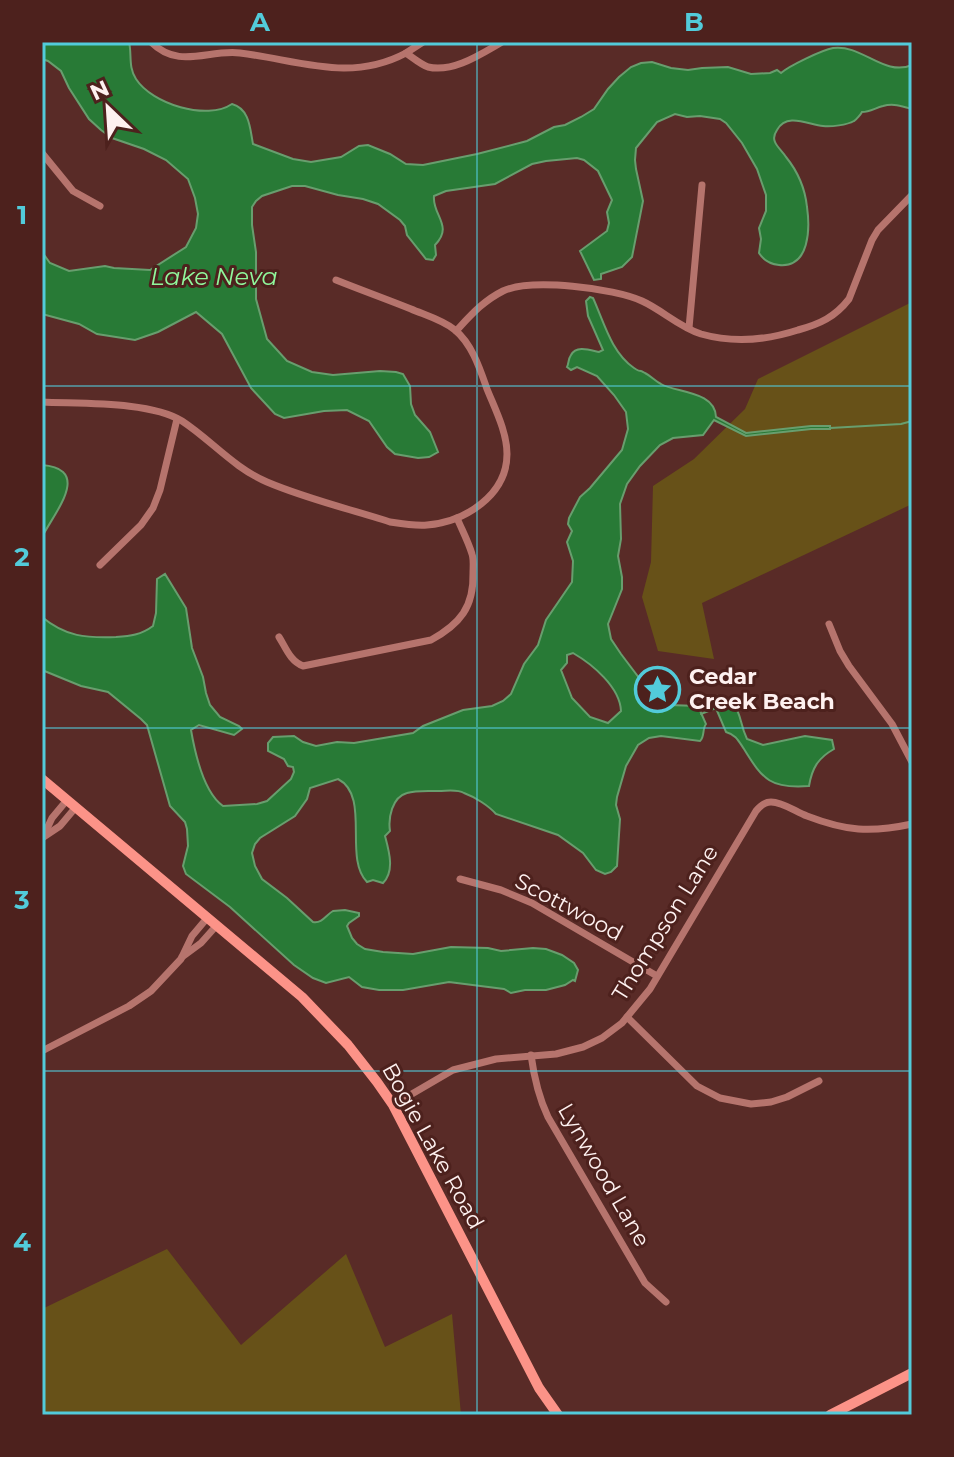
<svg xmlns="http://www.w3.org/2000/svg" width="954" height="1457" font-family="Montserrat,sans-serif">
<style>
.green{fill:#675118}
.water{fill:#287a36;stroke:#689e6e;stroke-width:2;fill-rule:evenodd}
.lines{fill:none;stroke-linecap:round;stroke-linejoin:round}
.stream{stroke:#689e6e;stroke-width:2}
.minor{stroke:#b6746d;stroke-width:7}
.secondary{stroke:#fc9388;stroke-width:10}
.grid{fill:none;stroke:#52cbda;stroke-width:2;stroke-opacity:0.55}
.labels{text-anchor:middle;dominant-baseline:central;stroke-width:6;stroke-linejoin:round;paint-order:stroke}
.poi-label{font-size:22px;font-weight:bold;fill:#fef1f0;stroke:#4d211d;text-anchor:start}
.street-label{font-size:22px;fill:#fef1f0;stroke:#4d211d}
.water-label{font-size:24px;font-style:italic;fill:#90f79b;stroke:#4d211d}
.neatline{fill:none;stroke:#52cbda;stroke-width:3}
.grid-label{font-size:26px;text-anchor:middle;font-weight:bold;fill:#52cbda}
</style>
<rect width="100%" height="100%" fill="#592b27"/>
<g class="green">
<polygon points="912,302 912,522 910,505 702,603 714,659 658,651 642,597 651,562 653,486 694,459 745,409 758,379"/>
<polygon points="167,1249 241,1345 346,1254 385,1347 452,1314 461,1415 42,1415 42,1309"/>
</g>
<g class="water">
<path d="M42 42H129C132 54 128 67 136 79 152 104 207 121 232 104 250 109 250 129 253 144L293 159 311 162 341 157 359 146 368 145 390 154 406 164 423 165 477 154 527 141 554 127 565 125 581 117 594 109 608 89 619 77 631 67 641 63 652 62 671 68 688 70 702 68 728 67 751 74 770 73 777 70 781 73C789 66 822 50 833 48 862 44 884 77 912 65V109C902 106 893 103 883 106 875 108 870 112 862 112 861 114 856 120 854 121 847 125 831 127 823 126 809 125 787 112 777 130 775 133 773 138 775 142 777 147 783 152 786 157 799 173 805 188 807 207 810 228 810 268 779 265 770 264 764 261 759 253L761 239 759 228 766 211V195L757 169 742 143 726 123 720 119 700 116 687 117 675 114 657 122 636 148 635 160 636 169 643 201 632 257 622 267 601 274V279L594 280 580 251 607 231 609 223 607 212 612 200 598 171 584 160 577 158 546 161 532 164 495 184 446 191 434 196C432 215 454 226 435 245L436 255 433 260 426 259 407 235 405 226 400 220 378 204 363 199 338 195 305 186H292L262 196 256 201 252 207V225L256 252V299L267 339 287 361 312 372 333 375 380 371 396 372 403 374 410 386 411 404 415 415 430 432 438 452 429 457 418 458 395 454 387 447 369 421 347 410 324 411 284 418 275 414 251 388 222 334 196 312 158 332 135 340 97 334 79 324 42 314V252L50 263 69 271 105 266 114 268 150 270 186 247 196 228 198 214 195 198 188 179 166 160 144 149 112 138 101 130 89 119 69 88 61 71 48 61 42 59Z"/>
<path d="M590 297 593 298C604 322 611 352 634 368 643 374 636 368 645 373 651 376 655 381 661 384 677 393 715 391 716 417L746 433 811 426H830V429H811L746 436 714 420 703 435 673 438 660 445 640 466 627 484 620 504 621 539 618 556 622 577V589L608 624 611 639 621 654 652 695 669 705 698 706 706 724C702 729 705 737 700 741L661 736 649 738 638 745 626 766 617 797 616 805 620 819 617 866 611 872 605 874 596 870 583 853 558 835 496 814C489 806 475 797 464 793 457 789 447 791 439 791 429 791 416 790 407 793 392 797 388 818 390 831L385 836C389 851 395 871 383 883L373 880 367 882C343 858 371 796 338 779L310 788 307 799 295 816 260 838 255 844 252 853 255 866 262 879 287 898 313 922C322 924 326 915 333 911L345 910 359 913V916L349 923 347 926 352 938 357 944 365 949 383 952 413 954 451 947 488 948 501 951 533 948 546 949 562 955 574 963 578 970 575 981 573 980 565 985 546 990H525L511 993 504 989 449 982 403 990H379L362 987 349 977 326 983 313 978 294 965 230 907 186 874 183 866 188 846 187 829 185 822 170 806 147 725 141 719 108 692 81 686 42 670V617C66 637 86 638 116 637 130 636 141 635 153 626L156 613 157 579 165 574 186 608 192 648 203 677 206 693 210 705 220 717 239 726 242 729 234 735 199 725 191 730C195 753 203 792 223 806L257 804 267 801 291 779 294 772 293 767 288 766 284 759 268 751V743L273 737 294 736 303 742 316 746 337 742 354 743 413 733 423 726 463 710 492 706 503 701 511 694 524 664 538 645 546 620 572 582 573 561 567 542 572 531 568 524 569 518 580 497 590 488 622 450 628 429 626 412 614 395 597 376 577 367 571 370 567 367C569 363 568 359 571 355 576 345 590 350 599 352L603 350 588 316 586 301ZM573 653C592 664 620 687 621 711L608 723 590 717 572 698 561 670 567 663V655Z"/>
<path d="M42 465C93 469 54 513 42 537Z"/>
<path d="M718 696C745 708 736 715 747 739L763 745 805 736 832 740 834 749C818 758 812 768 809 786 771 789 763 780 744 749 738 740 736 735 726 732L715 706Z"/>
</g>
<g class="lines">
<g class="stream">
<polyline points="830,428 901,424 912,421"/>
<polyline points="701,714 716,708"/>
</g>
<g class="minor">
<path d="M151 42C179 70 208 49 240 53 298 60 350 83 406 53 412 57 420 64 428 67 453 73 481 54 502 42"/>
<polyline points="406,53 423,42"/>
<polyline points="42,153 73,191 100,206"/>
<polyline points="689,328 702,185"/>
<path d="M456 331C471 315 483 301 503 291 531 278 614 288 642 301 662 310 679 327 701 334 733 343 767 340 798 330 820 324 835 317 849 299L872 240 878 230 912 195"/>
<path d="M42 402C80 404 150 401 182 421 211 440 234 468 267 482 307 499 350 509 390 522 403 524 415 526 427 525 465 522 507 495 507 454 507 432 495 409 487 389 480 369 472 344 455 330 443 320 425 315 411 309 386 299 361 290 336 280"/>
<polyline points="100,565 141,525 153,508 160,490 177,419"/>
<polyline points="829,624 840,651 849,666 892,724 912,762"/>
<path d="M279 637C286 648 290 661 303 666L431 640C460 624 474 607 473 573 473 567 474 560 472 554 468 541 462 530 457 518"/>
<polyline points="44,835 52,818 67,800"/>
<polyline points="42,838 60,826 76,807"/>
<polyline points="460,879 501,890 532,903 657,976"/>
<polyline points="182,957 201,943 217,925"/>
<polyline points="627,1017 697,1086 720,1098 751,1104 771,1102 787,1097 819,1081"/>
<polyline points="42,1051 129,1006 151,991 181,959 192,936 208,917"/>
<path d="M531 1055C534 1077 538 1096 548 1117L645 1283 666 1302"/>
<path d="M393 1105 453 1070 496 1059 556 1054 583 1047 602 1038 622 1023 650 989 756 811C760 806 764 802 771 802 783 802 796 812 807 816 846 831 870 833 912 824"/>
</g>
<g class="secondary">
<polyline points="42,779 302,997 348,1045 377,1082 393,1105 539,1388 558,1415"/>
<polyline points="830,1415 912,1373"/>
</g>
</g>
<path class="grid" d="M477 42V1415M42 386H912M42 728H912M42 1071H912"/>
<defs>
<symbol id="sight-ring" viewBox="-11 -11 22 22"><circle r="9.5" fill="#4d211d" stroke="#52cbda" stroke-width="1.5"/><path d="M0-6L1.8-2.2L6-1.7L2.9 1.2L3.7 5.4L0 3.3L-3.7 5.4L-2.9 1.2L-6-1.7L-1.8-2.2Z" fill="#52cbda"/></symbol>
</defs>
<g fill-rule="evenodd">
<use href="#sight-ring" x="632" y="664" width="51" height="51"/>
</g>
<g class="labels">
<g class="poi-label">
<text x="689" y="676">Cedar<tspan x="689" dy="25">Creek Beach</tspan></text>
</g>
<g class="street-label">
<text transform="translate(569 907) rotate(28)">Scottwood</text>
<text transform="translate(665 923) rotate(-58)">Thompson Lane</text>
<text transform="translate(433 1146) rotate(61)">Bogie Lake Road</text>
<text transform="translate(604 1175) rotate(60)">Lynwood Lane</text>
</g>
<g class="water-label">
<text x="214" y="276">Lake Neva</text>
</g>
</g>
<rect width="954" height="1457" fill="none" stroke="#4d211d" stroke-width="88"/>
<g transform="translate(108 108) rotate(335)" stroke="#4d211d" stroke-width="6" paint-order="stroke">
<path d="M0-6L14 30L0 20L-14 30Z" fill="#fef1f0"/>
<text y="-12" font-size="22" font-weight="bold" text-anchor="middle" fill="#fef1f0">N</text>
</g>
<rect x="44" y="44" width="866" height="1369" class="neatline"/>
<g class="grid-label">
<text x="260" y="31">A</text>
<text x="694" y="31">B</text>
<text x="22" y="224">1</text>
<text x="22" y="566">2</text>
<text x="22" y="909">3</text>
<text x="22" y="1251">4</text>
</g>
</svg>
